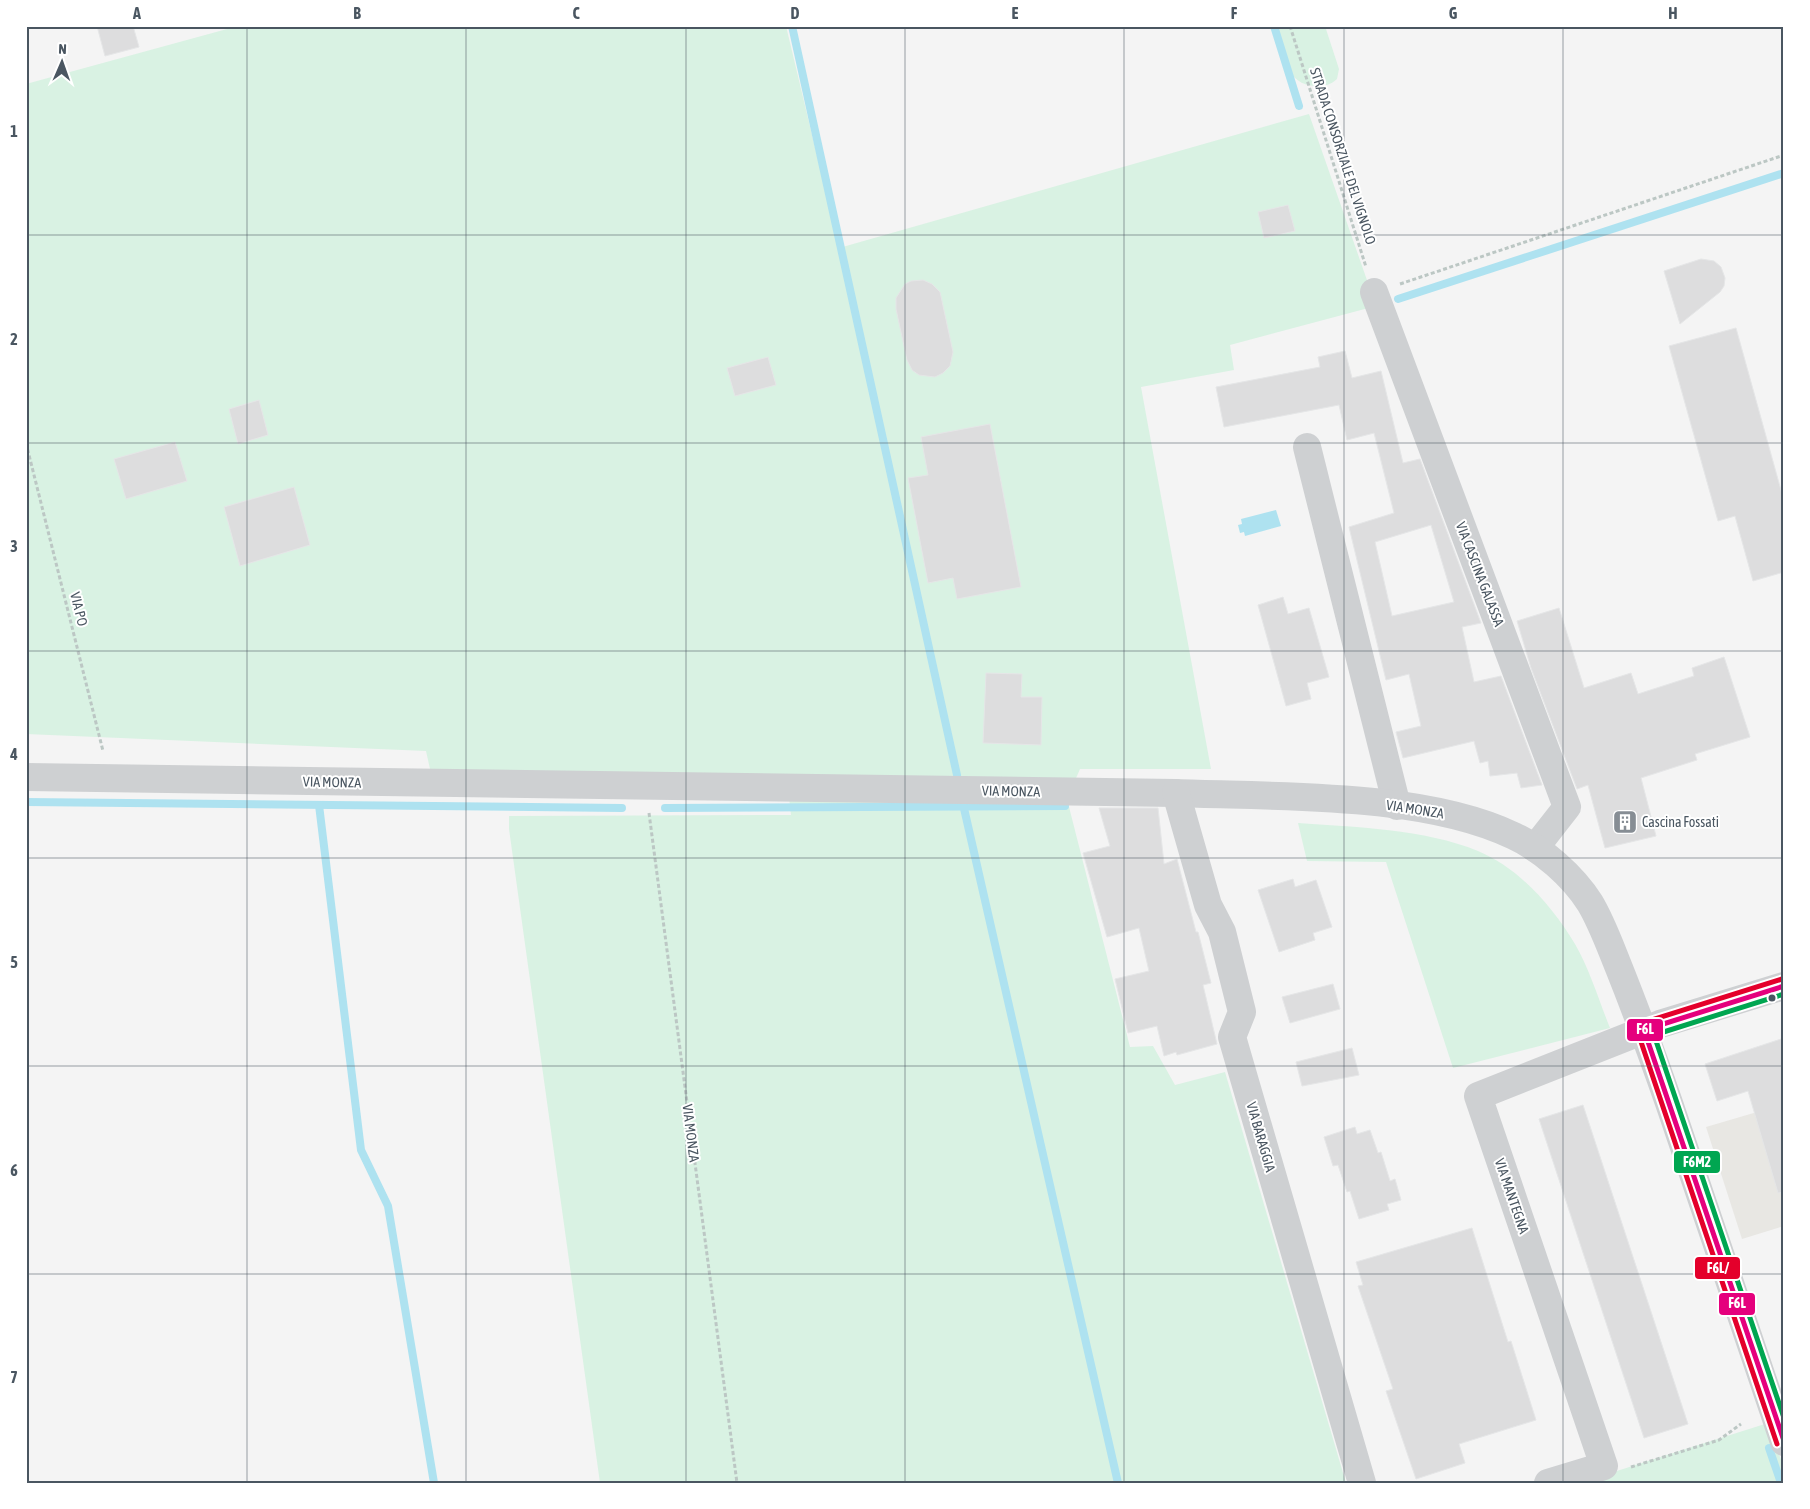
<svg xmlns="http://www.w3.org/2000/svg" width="1810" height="1509" font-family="'Asap Condensed',sans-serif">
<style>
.commercial{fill:#e8e7e3}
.green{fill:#d9f2e3}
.water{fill:#aee2f0}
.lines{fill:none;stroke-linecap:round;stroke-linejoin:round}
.stream{stroke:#aee2f0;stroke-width:8}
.building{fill:#ddddde;stroke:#e5e6e7;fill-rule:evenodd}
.path{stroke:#bcc7c4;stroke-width:3;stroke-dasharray:4 2.5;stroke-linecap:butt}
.street{stroke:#ced0d2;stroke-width:28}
.bus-1-casing{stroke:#fff;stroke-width:9}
.bus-2-casing{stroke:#fff;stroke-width:9}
.bus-3-casing{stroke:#fff;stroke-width:9}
.bus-1{stroke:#e5007d;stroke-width:5}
.bus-2{stroke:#e4002b;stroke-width:5}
.bus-3{stroke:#00a651;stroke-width:5}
.grid{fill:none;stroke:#4a5661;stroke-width:1;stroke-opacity:0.55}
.bus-dot{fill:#4a5661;stroke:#fff;stroke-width:2}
.labels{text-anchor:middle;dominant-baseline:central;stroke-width:4;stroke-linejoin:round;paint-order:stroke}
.street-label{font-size:14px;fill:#4a5661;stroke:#fff}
.poi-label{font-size:14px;fill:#4a5661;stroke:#fff;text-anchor:start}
.line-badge{stroke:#fff;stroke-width:2}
.badge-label{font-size:14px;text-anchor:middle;font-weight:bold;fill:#fff}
.neatline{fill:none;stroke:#4a5661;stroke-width:2}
.grid-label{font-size:16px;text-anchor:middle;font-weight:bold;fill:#4a5661}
</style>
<rect width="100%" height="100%" fill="#f4f4f4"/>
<polygon class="commercial" points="1784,1104 1784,1226 1742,1239 1706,1127"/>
<g class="green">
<polygon points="238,26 786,26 839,248 1309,114 1376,306 1230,345 1234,370 1141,387 1211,769 1080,769 1067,799 1130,1047 1153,1046 1175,1085 1225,1072 1346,1483 600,1483 509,829 509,816 791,815 789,797 432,778 426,751 26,734 26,84"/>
<path d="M1272 26H1325L1339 69 1337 79C1330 85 1326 86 1317 86 1286 87 1279 49 1272 26Z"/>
<path d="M1298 823C1354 827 1425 829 1478 851 1519 868 1552 906 1575 944 1590 970 1599 1001 1610 1028L1453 1068 1386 862 1307 861Z"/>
<polygon points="1768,1423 1784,1468 1784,1483 1579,1483"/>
</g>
<polygon class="water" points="1276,510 1281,526 1245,536 1244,532 1240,533 1238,525 1242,524 1241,519"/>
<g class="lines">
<g class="stream">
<polyline points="792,26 957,775"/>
<polyline points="1274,26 1299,106"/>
<polyline points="1398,299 1784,173"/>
<polyline points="26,802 622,808"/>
<polyline points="963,804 1118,1483"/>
<polyline points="319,805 361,1150 388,1206 434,1483"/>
<polyline points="665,808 1065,806"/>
<polyline points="1769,1448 1781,1483"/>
</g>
</g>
<g class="building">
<polygon points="97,26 133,26 139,47 105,56"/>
<polygon points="1288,205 1295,231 1264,238 1258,212"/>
<polygon points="1701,259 1714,261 1721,267 1725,278 1724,286 1720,292 1680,324 1664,271"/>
<polygon points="923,280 932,284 940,292 953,352 950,366 943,373 935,377 919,375 912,370 907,360 896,309 896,298 905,284 911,281"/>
<polygon points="1736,328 1784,501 1784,572 1753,581 1735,516 1718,521 1669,346"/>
<path d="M1345 351 1352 378 1381 371 1403 463 1420 459 1481 623 1462 627 1474 682 1501 676 1542 785 1521 788 1517 773 1490 776 1488 761 1480 763 1474 741 1403 758 1396 732 1421 726 1409 674 1386 680 1349 527 1394 513 1374 433 1347 440 1339 405 1224 427 1216 387 1320 367 1318 357ZM1431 525 1454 602 1392 616 1375 542Z"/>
<polygon points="768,357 776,385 735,396 727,368"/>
<polygon points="259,400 268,435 238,444 229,409"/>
<polygon points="990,424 1021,587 957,599 953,578 928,583 908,478 928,475 921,437"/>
<polygon points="175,442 187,481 126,499 114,459"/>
<polygon points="294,487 310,545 240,566 224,507"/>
<polygon points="1283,597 1288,614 1309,608 1329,677 1307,683 1311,699 1286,706 1258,605"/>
<polygon points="1559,608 1584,688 1631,673 1638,694 1694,676 1692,668 1724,657 1750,737 1695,754 1697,760 1641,778 1656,836 1605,848 1588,785 1577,789 1531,668 1517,621"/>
<polygon points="986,673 1022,674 1021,697 1042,697 1041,745 983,743"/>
<polygon points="1099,808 1158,808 1164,864 1177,859 1196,932 1198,932 1211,983 1203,985 1217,1044 1177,1055 1176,1052 1164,1056 1157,1026 1128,1033 1115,979 1149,971 1139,928 1107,937 1083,853 1110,846"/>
<polygon points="1293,879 1295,887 1316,880 1332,927 1313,933 1315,940 1279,952 1258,890"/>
<polygon points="1333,984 1340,1009 1290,1023 1282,997"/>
<polygon points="1784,1038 1784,1192 1778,1193 1748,1091 1717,1101 1705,1064"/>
<polygon points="1352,1048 1359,1075 1302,1086 1296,1062"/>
<polygon points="1583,1105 1688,1424 1644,1438 1539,1119"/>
<polygon points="1355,1127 1357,1134 1370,1130 1378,1153 1381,1152 1390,1181 1395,1179 1401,1200 1387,1204 1389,1210 1359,1219 1350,1191 1347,1192 1338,1165 1333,1166 1324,1137"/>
<polygon points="1472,1228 1508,1342 1511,1341 1536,1420 1459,1444 1465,1463 1416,1479 1386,1391 1393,1389 1358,1286 1363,1285 1356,1262"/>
</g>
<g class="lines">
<g class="path">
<polyline points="1290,26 1366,267"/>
<polyline points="1400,284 1784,155"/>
<polyline points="26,443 103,751"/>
<polyline points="649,813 737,1483"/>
<polyline points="1631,1467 1719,1440 1741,1424"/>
</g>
<g class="street">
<polyline points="1374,292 1567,807 1535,848"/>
<polyline points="1307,447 1397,806"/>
<path d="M26 777 1176 793C1276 797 1423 792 1514 836 1542 849 1573 876 1590 903 1602 923 1610 946 1619 968 1637 1013 1653 1057 1669 1103 1707 1216 1745 1329 1784 1442"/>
<polyline points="1176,793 1208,905 1222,932 1242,1012 1232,1037 1362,1483"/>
<polyline points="1548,1483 1604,1466 1478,1096 1660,1024 1784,986"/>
</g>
<defs>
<polyline id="bus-1" points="1784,986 1644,1030 1784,1441"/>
<polyline id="bus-2" points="1777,1444 1637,1030 1642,1023 1782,979"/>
<polyline id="bus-3" points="1784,994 1654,1035 1784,1418"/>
</defs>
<use href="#bus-1" class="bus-1-casing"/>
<use href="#bus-2" class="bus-2-casing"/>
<use href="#bus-3" class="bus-3-casing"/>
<use href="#bus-1" class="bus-1"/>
<use href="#bus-2" class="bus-2"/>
<use href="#bus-3" class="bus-3"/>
</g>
<path class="grid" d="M247 26V1483M466 26V1483M686 26V1483M905 26V1483M1124 26V1483M1344 26V1483M1563 26V1483M26 235H1784M26 443H1784M26 651H1784M26 858H1784M26 1066H1784M26 1274H1784"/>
<defs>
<symbol id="building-square" viewBox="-11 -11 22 22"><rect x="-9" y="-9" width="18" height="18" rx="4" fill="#868d94" stroke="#fff"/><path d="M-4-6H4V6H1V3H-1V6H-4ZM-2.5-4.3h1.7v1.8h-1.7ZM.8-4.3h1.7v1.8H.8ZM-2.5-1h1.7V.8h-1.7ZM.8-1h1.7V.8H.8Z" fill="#fff"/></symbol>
</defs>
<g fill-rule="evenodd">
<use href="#building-square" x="1611" y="808" width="28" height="28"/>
</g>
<circle class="bus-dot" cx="1772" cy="998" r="4.5"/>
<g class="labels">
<g class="street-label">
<text transform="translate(1343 156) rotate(72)">STRADA CONSORZIALE DEL VIGNOLO</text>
<text transform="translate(1480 574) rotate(69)">VIA CASCINA GALASSA</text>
<text transform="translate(79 609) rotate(76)">VIA PO</text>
<text transform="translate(332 782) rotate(1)">VIA MONZA</text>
<text transform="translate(1011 791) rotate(1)">VIA MONZA</text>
<text transform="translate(1415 809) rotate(9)">VIA MONZA</text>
<text transform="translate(691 1133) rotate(83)">VIA MONZA</text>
<text transform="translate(1261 1137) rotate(74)">VIA BARAGGIA</text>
<text transform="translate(1512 1196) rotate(71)">VIA MANTEGNA</text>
</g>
<g class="poi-label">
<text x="1642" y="822">Cascina Fossati</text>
</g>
</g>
<g class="line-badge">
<rect x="1626" y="1018" width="38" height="24" rx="5" fill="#e5007d"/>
<rect x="1673" y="1150" width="48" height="24" rx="5" fill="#00a651"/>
<rect x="1694" y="1256" width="47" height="24" rx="5" fill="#e4002b"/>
<rect x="1718" y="1292" width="38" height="24" rx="5" fill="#e5007d"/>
</g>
<g class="badge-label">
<text x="1645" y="1034">F6L</text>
<text x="1697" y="1167">F6M2</text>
<text x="1718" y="1273">F6L/</text>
<text x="1737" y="1308">F6L</text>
</g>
<rect width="1810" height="1509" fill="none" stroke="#ffffff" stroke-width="55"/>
<g transform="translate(62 62) rotate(2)" stroke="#ffffff" stroke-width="4" paint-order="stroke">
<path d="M0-4L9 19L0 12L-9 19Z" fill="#4a5661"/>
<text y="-8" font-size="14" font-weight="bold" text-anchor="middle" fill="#4a5661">N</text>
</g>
<rect x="28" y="28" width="1754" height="1454" class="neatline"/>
<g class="grid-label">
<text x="137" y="19">A</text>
<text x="357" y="19">B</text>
<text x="576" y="19">C</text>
<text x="795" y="19">D</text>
<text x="1015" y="19">E</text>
<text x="1234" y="19">F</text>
<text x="1453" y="19">G</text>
<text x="1673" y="19">H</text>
<text x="14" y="137">1</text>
<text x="14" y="345">2</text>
<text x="14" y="552">3</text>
<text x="14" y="760">4</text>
<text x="14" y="968">5</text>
<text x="14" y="1176">6</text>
<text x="14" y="1383">7</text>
</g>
</svg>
